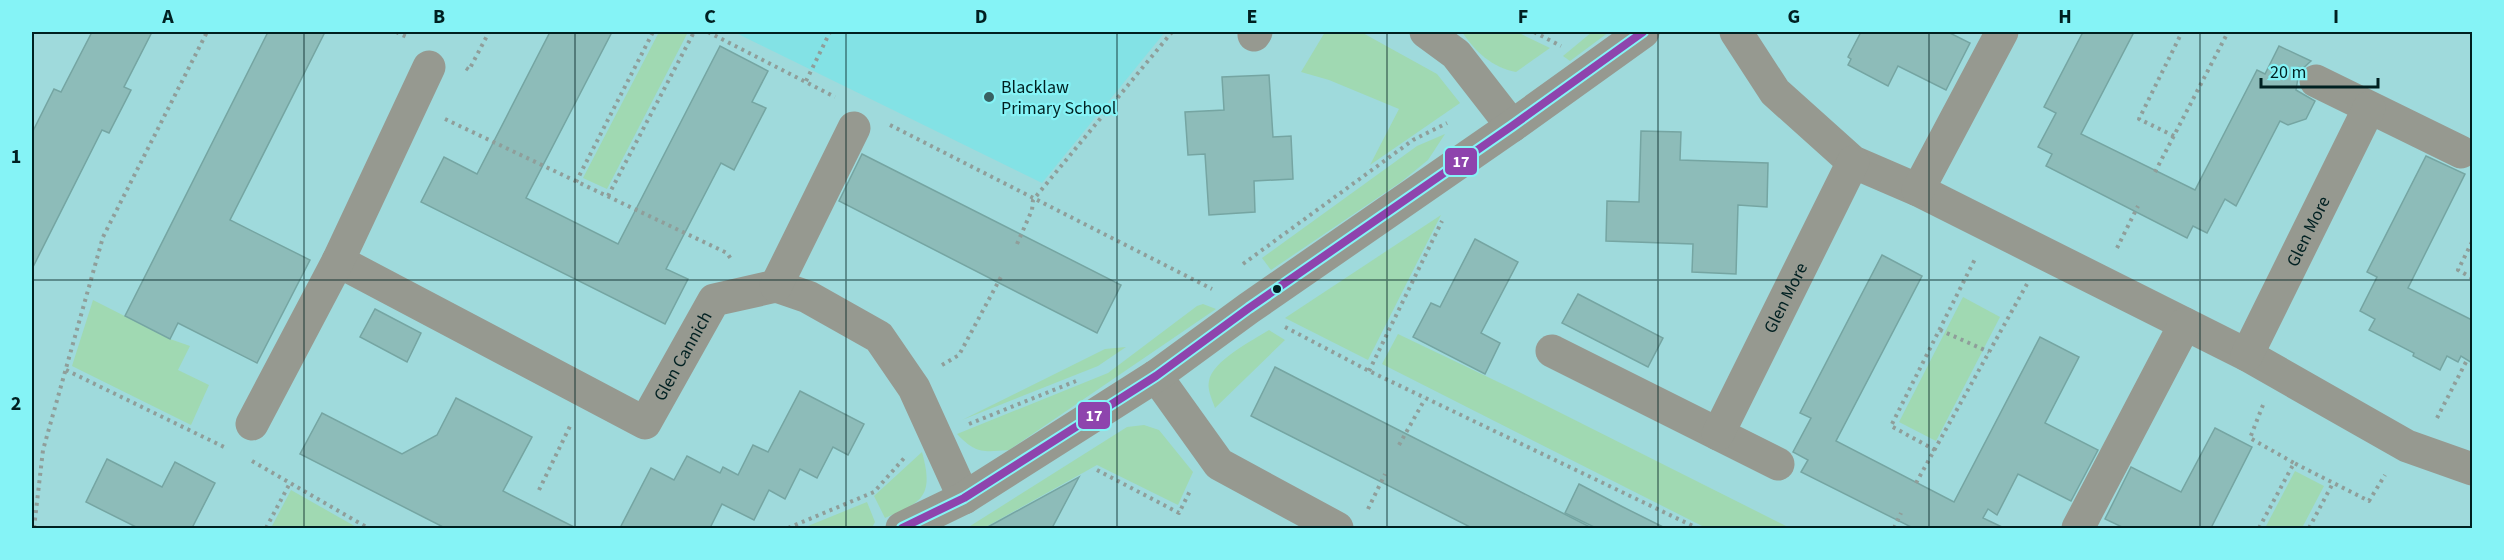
<svg xmlns="http://www.w3.org/2000/svg" width="2504" height="560" font-family="'Source Sans 3',sans-serif">
<style>
.built{fill:#83e2e5}
.green{fill:#a0d9b2}
.building{fill:#8dbcb9;stroke:#75a5a2;stroke-width:1.5}
.lines{fill:none;stroke-linecap:round;stroke-linejoin:round}
.path{stroke:#8f9e9a;stroke-width:4;stroke-dasharray:3 4.5;stroke-linecap:butt}
.minor{stroke:#969990;stroke-width:33}
.bus-1-casing{stroke:#85f3f6;stroke-width:12}
.bus-1{stroke:#8e44ad;stroke-width:8}
.grid{fill:none;stroke:#002021;stroke-width:1.5;stroke-opacity:0.55}
.poi-dot{fill:#386162;stroke:#85f3f6;stroke-width:2}
.bus-dot{fill:#002021;stroke:#85f3f6;stroke-width:2}
.labels{text-anchor:middle;dominant-baseline:central;stroke-width:4.5;stroke-linejoin:round;paint-order:stroke}
.poi-label{font-size:18px;fill:#002021;stroke:#85f3f6;text-anchor:start}
.street-label{font-size:18px;fill:#002021;stroke:#85f3f6}
.line-badge{stroke:#85f3f6;stroke-width:2}
.badge-label{font-size:16px;text-anchor:middle;font-weight:bold;fill:#fff}
.neatline{fill:none;stroke:#002021;stroke-width:2}
.grid-label{font-size:20px;text-anchor:middle;font-weight:bold;fill:#002021}
</style>
<rect width="100%" height="100%" fill="#9fdadc"/>
<polygon class="built" points="734,32 1165,32 1042,183"/>
<g class="green">
<polygon points="659,32 688,32 607,189 583,178"/>
<polygon points="1325,32 1361,32 1437,74 1460,103 1370,165 1399,109 1329,80 1301,72"/>
<path d="M1462 32H1517L1550 48 1516 72C1491 67 1476 52 1462 32Z"/>
<polygon points="1592,32 1609,32 1570,61 1563,56"/>
<polygon points="1445,134 1428,160 1401,182 1271,270 1262,258 1417,146"/>
<polygon points="1441,215 1368,360 1285,318"/>
<polygon points="1963,297 2000,317 1936,441 1899,422"/>
<polygon points="93,300 170,339 190,346 178,370 209,385 191,425 72,366"/>
<path d="M1203 304 1216 309 1009 450C983 452 976 454 957 434L1108 373 1197 306Z"/>
<path d="M1269 330 1285 340 1215 408C1212 399 1207 390 1209 381 1212 361 1253 340 1269 330Z"/>
<polygon points="1398,334 1517,391 1790,528 1706,528 1382,364"/>
<polygon points="1126,347 1098,366 962,420 1105,349"/>
<polygon points="1144,425 1159,430 1193,472 1178,505 1097,465 984,528 967,528 1127,427"/>
<path d="M922 452C934 496 923 502 885 518L874 496Z"/>
<polygon points="2295,471 2324,486 2302,528 2265,528"/>
<polygon points="291,490 358,528 271,528"/>
<polygon points="867,502 875,522 873,526 867,528 803,528"/>
</g>
<g class="building">
<polygon points="92,32 152,32 124,87 131,90 109,133 102,130 32,269 32,133 54,89 61,92"/>
<polygon points="268,32 325,32 230,220 310,260 257,363 178,323 170,339 125,316"/>
<polygon points="550,32 612,32 526,198 618,244 720,46 768,71 752,102 766,108 734,170 721,163 666,269 688,279 665,324 421,202 444,157 477,174"/>
<polygon points="1861,32 1948,32 1970,43 1946,90 1898,66 1888,86 1848,65 1851,59 1848,57"/>
<polygon points="2083,32 2134,32 2081,134 2195,190 2257,70 2265,74 2279,46 2311,61 2299,72 2296,90 2315,101 2306,119 2288,125 2280,121 2236,206 2225,199 2207,233 2193,226 2187,238 2046,166 2052,154 2038,147 2056,113 2044,107"/>
<polygon points="1269,75 1273,137 1291,136 1293,179 1254,181 1255,212 1209,215 1205,154 1188,155 1185,112 1224,110 1222,77"/>
<polygon points="1641,131 1681,132 1680,160 1768,163 1767,207 1738,205 1736,274 1692,272 1693,244 1606,241 1607,201 1639,202"/>
<polygon points="862,154 1121,285 1097,333 839,201"/>
<polygon points="2426,156 2465,174 2408,288 2472,320 2472,363 2461,356 2458,362 2447,356 2440,370 2413,356 2414,353 2369,330 2375,319 2360,311 2377,277 2367,272"/>
<polygon points="1475,239 1518,262 1481,333 1500,343 1485,374 1413,337 1431,303 1440,307"/>
<polygon points="1882,255 1922,276 1836,441 1954,502 2040,337 2079,357 2045,423 2098,450 2071,501 2018,474 1997,515 1988,509 1983,518 2004,528 1913,528 1801,472 1808,460 1793,452 1811,418 1800,413"/>
<polygon points="1578,294 1663,338 1648,367 1562,323"/>
<polygon points="375,309 421,333 407,362 360,337"/>
<polygon points="1275,367 1306,383 1592,528 1472,528 1251,416"/>
<polygon points="800,391 864,424 848,455 833,447 817,478 800,469 785,499 769,490 754,520 722,504 710,528 620,528 651,468 674,480 687,456 720,473 723,467 738,475 753,445 768,452"/>
<polygon points="456,398 532,437 503,491 576,528 445,528 300,454 322,413 402,454 437,435"/>
<polygon points="2215,428 2252,447 2211,528 2124,528 2105,519 2131,467 2181,492"/>
<polygon points="107,459 162,487 175,462 215,483 192,528 138,528 86,502"/>
<polygon points="1079,477 1052,528 986,528"/>
<polygon points="1579,484 1623,507 1665,528 1596,528 1565,513"/>
</g>
<g class="lines">
<g class="path">
<polyline points="396,32 409,38"/>
<polyline points="708,32 835,97"/>
<polyline points="1534,32 1561,46"/>
<polyline points="466,68 469,70 489,32"/>
<polyline points="806,81 830,32"/>
<polyline points="445,119 727,253 731,259"/>
<polyline points="890,125 1212,289"/>
<polyline points="2174,136 2139,119 2182,32"/>
<polyline points="2155,172 2228,32"/>
<polyline points="576,182 653,32"/>
<polyline points="608,196 694,32"/>
<polyline points="2472,242 2458,270 2472,278"/>
<polyline points="1017,244 1032,210 1033,200 1172,32"/>
<polyline points="2117,248 2138,206"/>
<polyline points="1243,264 1413,140 1447,123"/>
<polyline points="1285,327 1369,371 1697,528"/>
<polyline points="1940,330 1989,352"/>
<polyline points="942,365 959,355 1002,275"/>
<polyline points="66,370 224,447"/>
<polyline points="1369,371 1442,221"/>
<polyline points="2263,405 2250,438 2294,463"/>
<polyline points="2437,418 2467,360"/>
<polyline points="969,424 1076,381"/>
<polyline points="1399,445 1425,399"/>
<polyline points="1935,450 1891,426 1975,259"/>
<polyline points="252,461 368,528"/>
<polyline points="1097,470 1179,513 1191,489"/>
<polyline points="1916,483 2027,284"/>
<polyline points="539,490 571,424"/>
<polyline points="1368,509 1385,474"/>
<polyline points="34,528 43,450 103,237 207,32"/>
<polyline points="266,528 290,483"/>
<polyline points="788,528 874,492 906,456"/>
<polyline points="1894,528 1901,513"/>
<polyline points="2259,528 2294,463 2369,501 2385,475"/>
<polyline points="2309,528 2333,483"/>
</g>
<g class="minor">
<polyline points="1426,32 1456,54 1512,126"/>
<polyline points="1736,32 1775,92 1853,162 1918,190 2247,355 2407,446 2472,469"/>
<polyline points="1254,35 1256,32"/>
<polyline points="2316,81 2461,152"/>
<polyline points="1918,190 2002,32"/>
<path id="s1" d="M338 261 645 423 714 300 776 286 808 297 879 337 914 388 964 498"/>
<polyline points="776,286 854,128"/>
<polyline points="1552,351 1778,464"/>
<path id="s2" d="M2247 355 2369 108"/>
<polyline points="1156,376 1219,464 1337,528"/>
<polyline points="252,424 338,261 429,67"/>
<path id="s3" d="M1718 434 1853 162"/>
<polyline points="902,528 964,498 1156,376 1249,308 1512,126 1643,32"/>
<polyline points="2078,528 2185,324"/>
</g>
<defs>
<polyline id="bus-1" points="902,528 964,498 1156,376 1249,308 1512,126 1643,32"/>
</defs>
<use href="#bus-1" class="bus-1-casing"/>
<use href="#bus-1" class="bus-1"/>
</g>
<path class="grid" d="M304 32V528M575 32V528M846 32V528M1117 32V528M1387 32V528M1658 32V528M1929 32V528M2200 32V528M32 280H2472"/>
<circle class="poi-dot" cx="989" cy="97" r="6"/>
<circle class="bus-dot" cx="1277" cy="289" r="5"/>
<g class="labels">
<g class="poi-label">
<text x="1001" y="87">Blacklaw<tspan x="1001" dy="21">Primary School</tspan></text>
</g>
<g class="street-label">
<text stroke="none"><textPath href="#s2" startOffset="138">Glen More</textPath></text>
<text stroke="none"><textPath href="#s3" startOffset="152">Glen More</textPath></text>
<text stroke="none"><textPath href="#s1" startOffset="424">Glen Cannich</textPath></text>
</g>
</g>
<g class="line-badge">
<rect x="1444" y="147" width="34" height="29" rx="6" fill="#8e44ad"/>
<rect x="1077" y="401" width="34" height="29" rx="6" fill="#8e44ad"/>
</g>
<g class="badge-label">
<text x="1461" y="167">17</text>
<text x="1094" y="421">17</text>
</g>
<rect width="2504" height="560" fill="none" stroke="#85f3f6" stroke-width="66"/>
<path d="M2261 78v9h117v-9" fill="none" stroke="#002021" stroke-width="3"/>
<text x="2270" y="78" font-size="18" fill="#002021" stroke="#85f3f6" stroke-width="4.5" paint-order="stroke">20 m</text>
<rect x="33" y="33" width="2438" height="494" class="neatline"/>
<g class="grid-label">
<text x="168" y="23">A</text>
<text x="439" y="23">B</text>
<text x="710" y="23">C</text>
<text x="981" y="23">D</text>
<text x="1252" y="23">E</text>
<text x="1523" y="23">F</text>
<text x="1794" y="23">G</text>
<text x="2065" y="23">H</text>
<text x="2336" y="23">I</text>
<text x="16" y="163">1</text>
<text x="16" y="410">2</text>
</g>
</svg>
